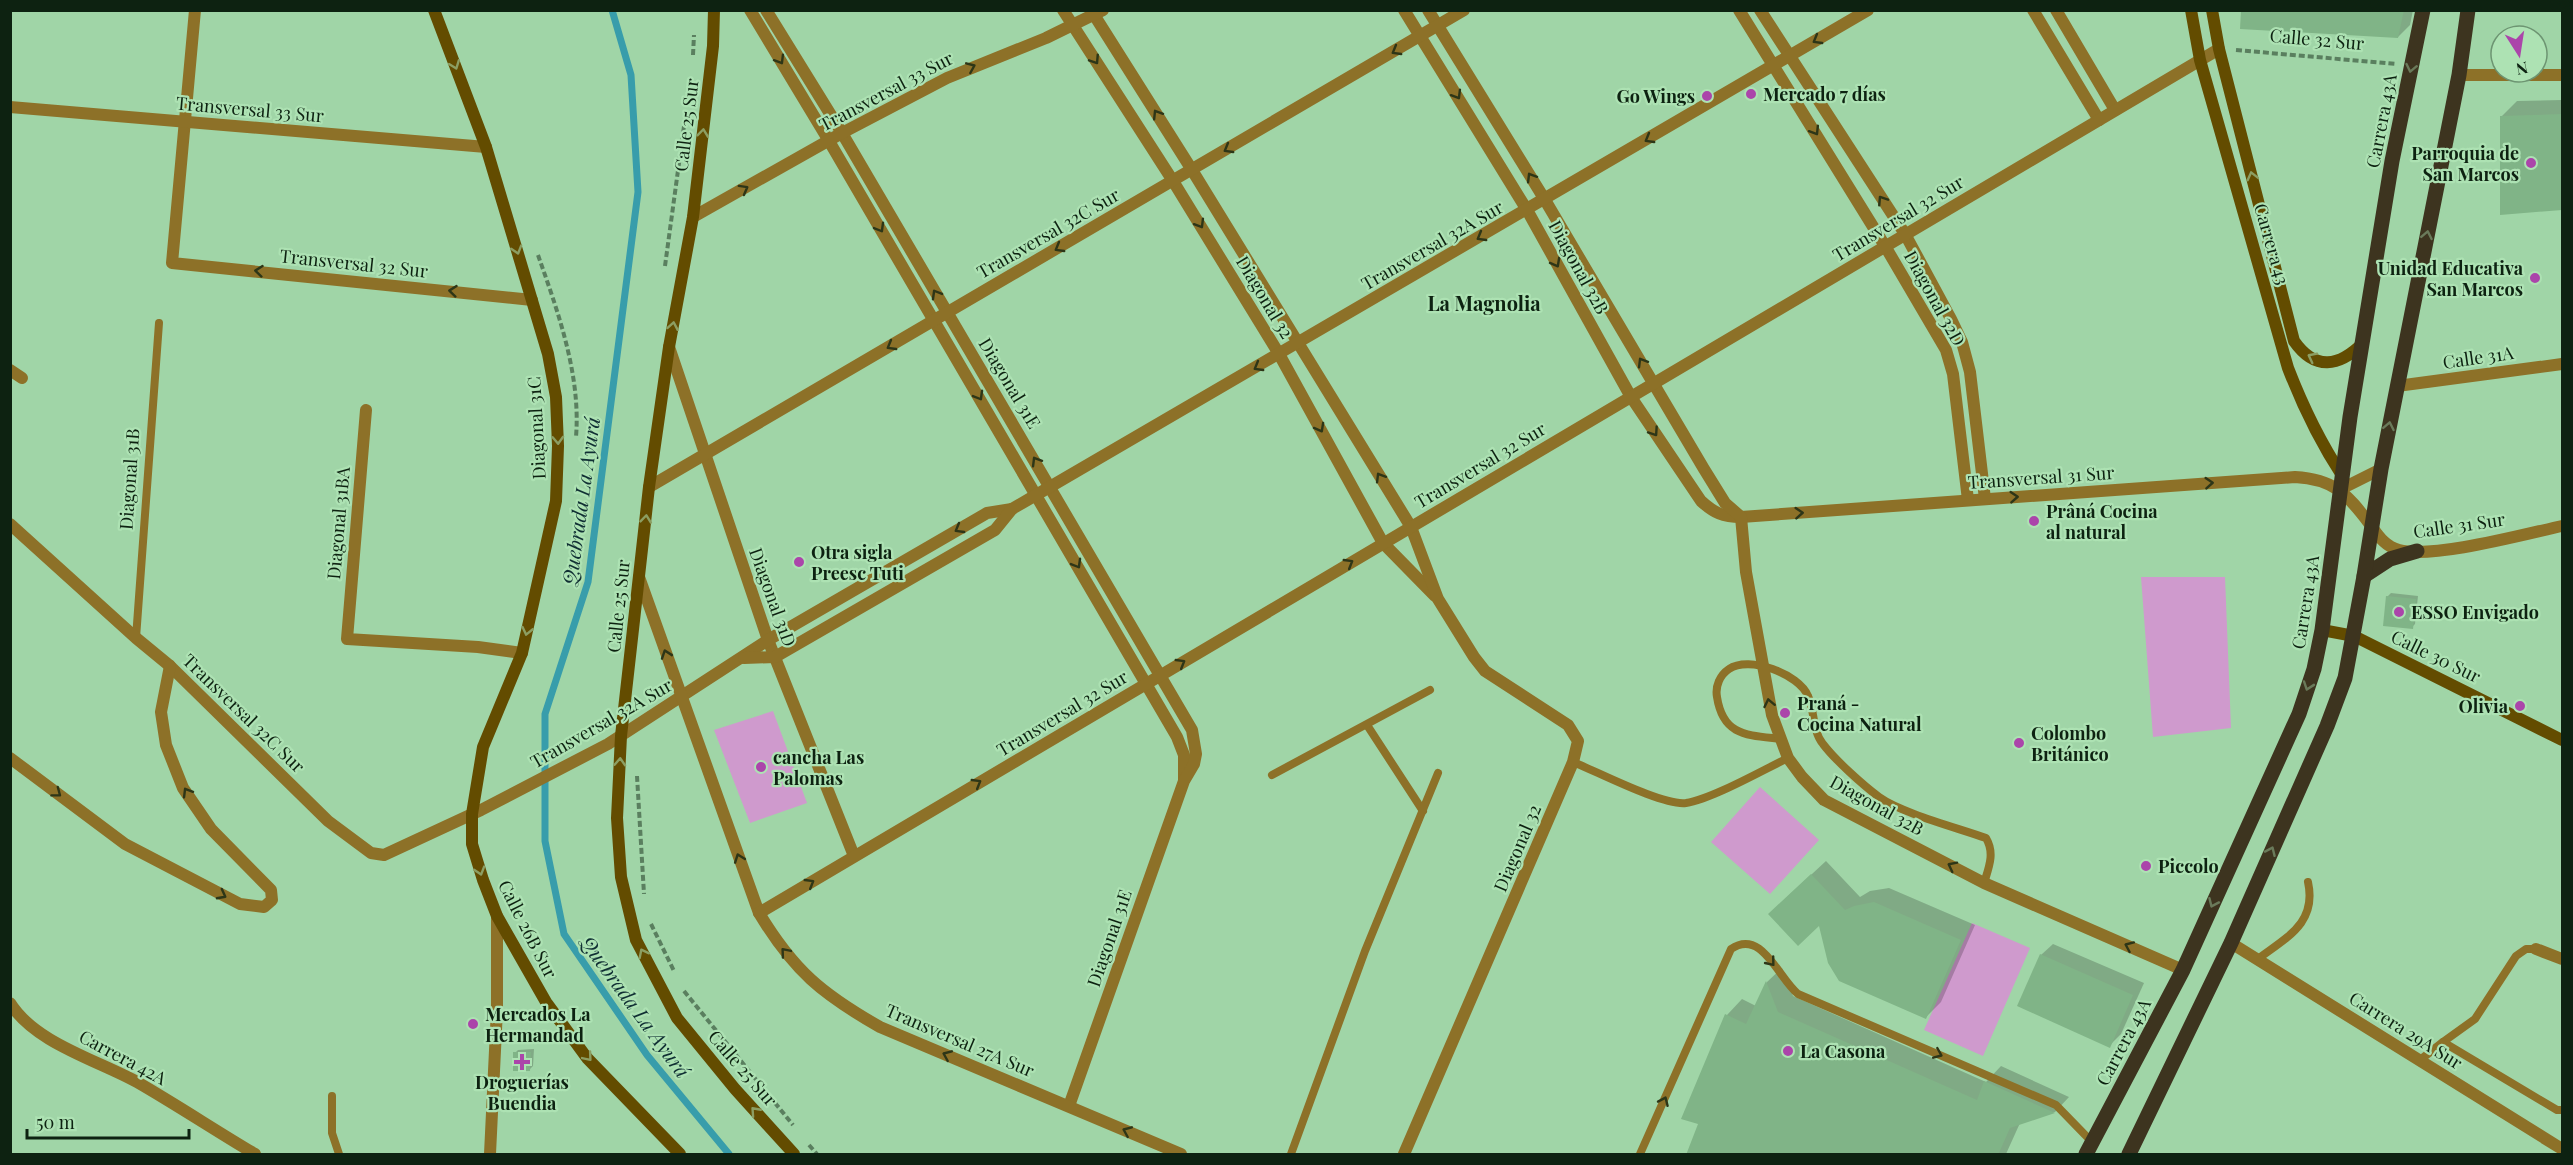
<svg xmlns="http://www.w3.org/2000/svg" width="2573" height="1165" font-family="'Playfair Display',serif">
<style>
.park{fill:#cf9acd}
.shadow{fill:#0003}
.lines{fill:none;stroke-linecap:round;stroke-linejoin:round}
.stream{stroke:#389dab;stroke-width:7}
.building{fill:#80b487}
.path{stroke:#5a7f5f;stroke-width:4;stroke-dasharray:6 3;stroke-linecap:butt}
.lane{stroke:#8d7128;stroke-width:8}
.street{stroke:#8d7128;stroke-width:12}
.secondary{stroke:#634c00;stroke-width:12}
.primary{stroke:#3d341f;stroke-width:15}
.oneway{stroke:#2d3617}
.oneway2{stroke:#8c9e62}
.oneway3{stroke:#6a7a5a}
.poi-dot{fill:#ab45aa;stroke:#ade2b3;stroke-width:2}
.labels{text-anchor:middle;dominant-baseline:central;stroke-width:4.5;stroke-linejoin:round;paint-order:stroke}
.street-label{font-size:18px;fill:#0d2211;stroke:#ade2b3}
.poi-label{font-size:18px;font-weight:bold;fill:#0d2211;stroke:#ade2b3;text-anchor:start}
.neighbourhood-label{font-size:20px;font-weight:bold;fill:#0d2211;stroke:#ade2b3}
.water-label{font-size:20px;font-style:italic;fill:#102f33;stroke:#ade2b3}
</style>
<rect width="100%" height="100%" fill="#a0d5a7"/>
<g class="park">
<polygon points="2141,577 2225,577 2231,728 2153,737"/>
<polygon points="773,711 807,803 750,823 714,730"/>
<polygon points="1760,787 1819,840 1770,894 1711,842"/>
<polygon points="1972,923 2030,948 1983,1056 1924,1030"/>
</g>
<g class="shadow">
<polygon points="2243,10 2413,10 2410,25 2398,37"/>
<polygon points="2562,100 2562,209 2501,213 2502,116 2517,101"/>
<polygon points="2391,593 2418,596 2415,624 2412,627 2387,597"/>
<polygon points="1826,861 1860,897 1870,891 1889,888 1975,925 1941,1002 1926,1017 1820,923 1785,899"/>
<polygon points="2053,944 2144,983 2121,1034 2109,1046 2041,955"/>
<polygon points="1782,968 1793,996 1986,1082 2001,1066 2069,1097 2055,1112 2020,1123 2006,1154 1712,1154 1700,1123 1683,1118 1727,1015 1742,999 1756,1006 1767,982"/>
<polygon points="534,1049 533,1066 530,1069 515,1053 518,1050"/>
</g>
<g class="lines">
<polyline class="stream" points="612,10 631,75 638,192 588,582 545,714 545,841 564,934 647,1055 729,1154"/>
</g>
<g class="building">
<polygon points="2241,10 2404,10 2398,38 2240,29"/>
<polygon points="2562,114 2562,210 2500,215 2500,116"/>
<polygon points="2386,596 2416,599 2413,629 2383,626"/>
<polygon points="1811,874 1845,910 1854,906 1874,902 1961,940 1926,1019 1839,981 1828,963 1819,926 1798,946 1768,914"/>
<polygon points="2040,954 2133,995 2110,1048 2017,1006"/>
<polygon points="1766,981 1778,1012 1977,1100 1984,1081 2055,1113 2010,1128 1998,1155 1686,1155 1698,1124 1681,1119 1725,1014 1746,1024"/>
<polygon points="513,1052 531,1052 530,1071 513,1071"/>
</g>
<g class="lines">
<g class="path">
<polyline points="2236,50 2396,64"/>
<polyline points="693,55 694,35"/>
<path d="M538 255C558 312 581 375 576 437"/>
<polyline points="665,266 685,119"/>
<polyline points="637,776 644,894"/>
<polyline points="651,924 674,971"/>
<polyline points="684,991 793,1125"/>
<polyline points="809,1145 817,1154"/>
</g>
<g class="lane">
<polyline points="136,638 159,323"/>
<polyline points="1367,725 1423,811"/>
<path d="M1781 739C1747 735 1723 736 1717 697 1715 686 1720 675 1729 669 1749 655 1799 674 1808 696 1815 711 1812 731 1823 744 1835 760 1863 785 1879 797 1901 813 1958 828 1986 838 1995 853 1989 867 1984 883"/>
<path d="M1573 762C1598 772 1663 806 1686 803 1712 799 1763 770 1788 758"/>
<polyline points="1272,775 1430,690"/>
<path d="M2258 959C2287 937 2317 923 2308 882"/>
<polyline points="2443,1042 2475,1019 2516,956 2526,949 2536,949"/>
<polyline points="2420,1060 2443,1042 2557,1110 2562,1110"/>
<polyline points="332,1096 332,1133 339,1154"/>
<polyline points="1291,1154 1365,951 1438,773"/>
<path d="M1640 1154 1731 949C1762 928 1778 978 1798 994L2056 1105 2092 1142"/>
</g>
<g class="street">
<polyline points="195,10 172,263 532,300"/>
<polyline points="750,10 829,141 1177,737 1184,755 1184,780"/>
<polyline points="766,10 842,133 1192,730 1196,754 1194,764 1184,781 1069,1106"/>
<polyline points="1063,10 1173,181 1279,354 1383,543 1435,596"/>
<polyline points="1091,10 1192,170 1411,527 1438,599 1474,657 1485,671 1568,725 1578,741 1573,762 1404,1154"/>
<path d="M1404 10 1527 210 1631 397 1701 501C1714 513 1723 517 1741 517L2295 477C2334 479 2347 494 2369 523 2378 535 2384 546 2399 550 2433 559 2525 534 2562 526"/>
<polyline points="1428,10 1545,200 1704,469 1725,503 1741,517 1746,572 1772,715 1788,758 1802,777 1824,800 1984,883 2183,970"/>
<polyline points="1739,10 1885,246 1946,350 1953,374 1968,500"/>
<polyline points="1760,10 1905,234 1951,319 1962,342 1970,372 1985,499"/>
<polyline points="2033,10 2099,120"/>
<polyline points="2056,10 2115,110"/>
<polyline points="2459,75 2562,75"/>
<polyline points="10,107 486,147"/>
<polyline points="693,217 842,133 947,78 1046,38 1103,10"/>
<polyline points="669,347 768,640 854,856"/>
<polyline points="10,370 22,378"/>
<polyline points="2397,386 2562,364"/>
<polyline points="366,410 347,639 478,647 522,653"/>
<polyline points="649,487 1464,10"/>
<polyline points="2341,489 2381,469"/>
<polyline points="10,524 136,638 170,666 328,821 371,853 384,855 481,810 608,744 768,640 987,513 1012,509"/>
<path d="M639 577 759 913C794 971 822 994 880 1027L1181 1154"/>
<polyline points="744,658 775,657 995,530 1012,509 1036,495 1868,10"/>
<polyline points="10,758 125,844 240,904 264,907 272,900 271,890 211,829 183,788 166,745 161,712 170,666"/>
<polyline points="759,913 2219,49"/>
<polyline points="2231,943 2562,1149"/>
<polyline points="2536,949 2562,959"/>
<path d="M10 1003C35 1043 97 1060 137 1082 177 1105 216 1131 255 1154"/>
<polyline points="490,1154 497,1009 497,916"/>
</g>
<g class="secondary">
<polyline points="434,10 486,147 548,354 556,397 558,446 556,501 522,653 483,747 472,814 472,844 483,880 497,916 546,1002 587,1058 680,1154"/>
<polyline points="714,10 713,46 693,217 669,347 649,487 621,736 617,818 621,877 636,940 677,1018 735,1089 794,1154"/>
<path d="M2191 10 2200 60 2288 368C2303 407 2320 442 2343 477"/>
<path d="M2212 10 2219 49 2294 341C2315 371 2339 367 2363 343"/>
<polyline points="2322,630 2354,636 2562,740"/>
</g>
<g class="primary">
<polyline points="2364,576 2390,559 2417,551"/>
<polyline points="2086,1154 2183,970 2299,714 2314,669 2322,630 2350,417 2392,161 2423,10"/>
<polyline points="2129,1154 2231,943 2327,726 2345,678 2364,576 2381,469 2459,75 2468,10"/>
</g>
</g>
<defs><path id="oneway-chevron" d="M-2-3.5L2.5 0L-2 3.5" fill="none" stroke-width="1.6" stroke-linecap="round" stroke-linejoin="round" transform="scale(1.5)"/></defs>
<g class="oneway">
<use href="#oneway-chevron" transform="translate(1817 40) rotate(150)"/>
<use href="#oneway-chevron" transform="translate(1396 51) rotate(150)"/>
<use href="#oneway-chevron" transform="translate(780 60) rotate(59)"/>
<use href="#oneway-chevron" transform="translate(1095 60) rotate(57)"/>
<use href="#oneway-chevron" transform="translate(971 67) rotate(-23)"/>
<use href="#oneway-chevron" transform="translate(1457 95) rotate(59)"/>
<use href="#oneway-chevron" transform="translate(1157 114) rotate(-122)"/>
<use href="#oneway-chevron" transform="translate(1815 131) rotate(58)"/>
<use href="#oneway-chevron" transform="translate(1649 139) rotate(150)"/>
<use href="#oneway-chevron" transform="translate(1228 149) rotate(150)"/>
<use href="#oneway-chevron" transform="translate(1531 177) rotate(-121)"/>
<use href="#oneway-chevron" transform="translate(744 189) rotate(-29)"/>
<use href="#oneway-chevron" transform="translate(1882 200) rotate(-123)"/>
<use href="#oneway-chevron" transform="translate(1200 224) rotate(59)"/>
<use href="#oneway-chevron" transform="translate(880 228) rotate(60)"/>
<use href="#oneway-chevron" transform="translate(1481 237) rotate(150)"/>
<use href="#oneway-chevron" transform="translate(1059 248) rotate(150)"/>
<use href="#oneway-chevron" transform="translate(1556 263) rotate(61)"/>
<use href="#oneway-chevron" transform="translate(259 271) rotate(-174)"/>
<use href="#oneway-chevron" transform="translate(453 291) rotate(-174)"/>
<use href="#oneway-chevron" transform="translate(936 294) rotate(-120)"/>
<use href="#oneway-chevron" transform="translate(891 346) rotate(150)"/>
<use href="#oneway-chevron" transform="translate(1642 362) rotate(-121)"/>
<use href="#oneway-chevron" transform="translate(1258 367) rotate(150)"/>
<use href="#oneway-chevron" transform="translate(979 396) rotate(60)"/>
<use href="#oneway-chevron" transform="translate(1320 428) rotate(61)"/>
<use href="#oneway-chevron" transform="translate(1654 432) rotate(56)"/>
<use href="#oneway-chevron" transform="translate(1036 461) rotate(-121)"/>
<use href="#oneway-chevron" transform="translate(1380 477) rotate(-121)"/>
<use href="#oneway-chevron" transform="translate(2209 483) rotate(-4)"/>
<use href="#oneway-chevron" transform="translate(2014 497) rotate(-4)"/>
<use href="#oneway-chevron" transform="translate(1799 513) rotate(-4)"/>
<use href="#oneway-chevron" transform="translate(959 529) rotate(150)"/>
<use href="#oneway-chevron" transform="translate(1349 563) rotate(-31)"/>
<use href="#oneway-chevron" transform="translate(1077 564) rotate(60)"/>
<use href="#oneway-chevron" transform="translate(666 654) rotate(-109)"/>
<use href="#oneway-chevron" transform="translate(1181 663) rotate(-31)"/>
<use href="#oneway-chevron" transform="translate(1769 703) rotate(-102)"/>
<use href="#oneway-chevron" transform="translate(977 783) rotate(-31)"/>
<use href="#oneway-chevron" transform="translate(187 792) rotate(-121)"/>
<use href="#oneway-chevron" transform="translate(57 793) rotate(37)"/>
<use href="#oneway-chevron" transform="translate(739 858) rotate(-110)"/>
<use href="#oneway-chevron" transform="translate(1952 866) rotate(-153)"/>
<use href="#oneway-chevron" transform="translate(810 883) rotate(-31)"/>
<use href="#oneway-chevron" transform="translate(222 895) rotate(28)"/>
<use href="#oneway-chevron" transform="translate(2129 946) rotate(-156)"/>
<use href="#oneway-chevron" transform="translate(785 952) rotate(-130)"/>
<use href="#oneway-chevron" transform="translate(1771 962) rotate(51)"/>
<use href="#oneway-chevron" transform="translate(1938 1054) rotate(23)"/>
<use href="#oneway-chevron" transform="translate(947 1055) rotate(-157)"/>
<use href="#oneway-chevron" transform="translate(1664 1101) rotate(-66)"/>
<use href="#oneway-chevron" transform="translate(1127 1131) rotate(-157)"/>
</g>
<g class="oneway2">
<use href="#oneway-chevron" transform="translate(455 65) rotate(69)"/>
<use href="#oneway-chevron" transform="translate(703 133) rotate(-83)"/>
<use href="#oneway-chevron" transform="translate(2252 176) rotate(-104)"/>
<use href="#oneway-chevron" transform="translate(517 250) rotate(73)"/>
<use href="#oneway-chevron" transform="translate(673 326) rotate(-80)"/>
<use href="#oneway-chevron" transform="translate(2312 357) rotate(-153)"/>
<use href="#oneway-chevron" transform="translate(558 440) rotate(88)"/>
<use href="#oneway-chevron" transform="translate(646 519) rotate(-84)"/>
<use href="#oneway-chevron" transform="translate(527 631) rotate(103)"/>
<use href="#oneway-chevron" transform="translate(620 762) rotate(-87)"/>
<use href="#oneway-chevron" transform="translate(480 871) rotate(73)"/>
<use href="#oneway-chevron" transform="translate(643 953) rotate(-117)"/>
<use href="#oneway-chevron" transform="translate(588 1057) rotate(50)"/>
<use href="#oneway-chevron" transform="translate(755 1111) rotate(-132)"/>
</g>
<g class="oneway3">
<use href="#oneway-chevron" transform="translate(2411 68) rotate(102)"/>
<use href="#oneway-chevron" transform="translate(2427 235) rotate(-79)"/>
<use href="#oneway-chevron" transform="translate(2389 426) rotate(-79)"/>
<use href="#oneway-chevron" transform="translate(2308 686) rotate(109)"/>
<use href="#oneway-chevron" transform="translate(2271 851) rotate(-66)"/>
<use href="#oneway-chevron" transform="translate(2213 903) rotate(114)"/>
</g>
<g class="poi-dot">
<circle cx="1751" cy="94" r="6"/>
<circle cx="1707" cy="96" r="6"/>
<circle cx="2531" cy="163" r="6"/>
<circle cx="2535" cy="278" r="6"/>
<circle cx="2034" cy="521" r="6"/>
<circle cx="799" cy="562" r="6"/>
<circle cx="2399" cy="612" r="6"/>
<circle cx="2520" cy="706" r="6"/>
<circle cx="1785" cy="713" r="6"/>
<circle cx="2019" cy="743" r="6"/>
<circle cx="761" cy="767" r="6"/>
<circle cx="2146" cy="866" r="6"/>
<circle cx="473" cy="1024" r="6"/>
<circle cx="1788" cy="1051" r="6"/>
<path d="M519 1053h6v6h6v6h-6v6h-6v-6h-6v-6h6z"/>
</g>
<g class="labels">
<g class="street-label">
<text transform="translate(2317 39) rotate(5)">Calle 32 Sur</text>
<text transform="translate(886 91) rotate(-28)">Transversal 33 Sur</text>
<text transform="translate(250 109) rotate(5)">Transversal 33 Sur</text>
<text transform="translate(2381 121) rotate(-79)">Carrera 43A</text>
<text transform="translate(686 125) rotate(-83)">Calle 25 Sur</text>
<text transform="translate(1898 218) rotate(-31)">Transversal 32 Sur</text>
<text transform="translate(1048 233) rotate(-30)">Transversal 32C Sur</text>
<text transform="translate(2272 244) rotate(74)">Carrera 43</text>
<text transform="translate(1432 245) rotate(-30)">Transversal 32A Sur</text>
<text transform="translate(354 263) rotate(6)">Transversal 32 Sur</text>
<text transform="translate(1579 267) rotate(61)">Diagonal 32B</text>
<text transform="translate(1265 297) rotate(59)">Diagonal 32</text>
<text transform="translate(1935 298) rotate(61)">Diagonal 32D</text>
<text transform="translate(2478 357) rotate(-8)">Calle 31A</text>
<text transform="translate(1010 383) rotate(59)">Diagonal 31E</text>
<text transform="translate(536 428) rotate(-93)">Diagonal 31C</text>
<text transform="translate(1480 465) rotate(-31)">Transversal 32 Sur</text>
<text transform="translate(2041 477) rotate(-4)">Transversal 31 Sur</text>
<text transform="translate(129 479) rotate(-86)">Diagonal 31B</text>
<text transform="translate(338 523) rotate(-85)">Diagonal 31BA</text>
<text transform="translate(2459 525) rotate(-8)">Calle 31 Sur</text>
<text transform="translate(773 597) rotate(70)">Diagonal 31D</text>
<text transform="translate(2305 602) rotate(-81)">Carrera 43A</text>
<text transform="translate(618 606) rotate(-84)">Calle 25 Sur</text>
<text transform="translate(2436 656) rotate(26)">Calle 30 Sur</text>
<text transform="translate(244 713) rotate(44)">Transversal 32C Sur</text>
<text transform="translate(1062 713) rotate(-31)">Transversal 32 Sur</text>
<text transform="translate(601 723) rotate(-30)">Transversal 32A Sur</text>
<text transform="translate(1877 805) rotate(29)">Diagonal 32B</text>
<text transform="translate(1517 848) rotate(-67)">Diagonal 32</text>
<text transform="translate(528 929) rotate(63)">Calle 26B Sur</text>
<text transform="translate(1109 938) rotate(-71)">Diagonal 31E</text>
<text transform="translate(2406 1030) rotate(32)">Carrera 29A Sur</text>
<text transform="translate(960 1040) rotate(23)">Transversal 27A Sur</text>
<text transform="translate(2123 1042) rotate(-62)">Carrera 43A</text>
<text transform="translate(123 1057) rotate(28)">Carrera 42A</text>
<text transform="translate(743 1068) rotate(49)">Calle 25 Sur</text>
</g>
<g class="poi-label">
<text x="1763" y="94">Mercado 7 días</text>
<text x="1695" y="96" text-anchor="end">Go Wings</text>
<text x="2519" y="153" text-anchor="end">Parroquia de<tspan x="2519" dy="21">San Marcos</tspan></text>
<text x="2523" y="268" text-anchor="end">Unidad Educativa<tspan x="2523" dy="21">San Marcos</tspan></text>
<text x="2046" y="511">Prâná Cocina<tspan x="2046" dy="21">al natural</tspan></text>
<text x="811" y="552">Otra sigla<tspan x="811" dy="21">Preesc Tuti</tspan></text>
<text x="2411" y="612">ESSO Envigado</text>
<text x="1797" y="703">Praná -<tspan x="1797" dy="21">Cocina Natural</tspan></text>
<text x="2508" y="706" text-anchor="end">Olivia</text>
<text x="2031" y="733">Colombo<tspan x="2031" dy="21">Británico</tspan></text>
<text x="773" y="757">cancha Las<tspan x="773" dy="21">Palomas</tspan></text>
<text x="2158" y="866">Piccolo</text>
<text x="485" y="1014">Mercados La<tspan x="485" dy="21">Hermandad</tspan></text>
<text x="1800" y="1051">La Casona</text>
<text x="522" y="1082" text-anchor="middle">Droguerías<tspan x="522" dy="21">Buendia</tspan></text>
</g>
<g class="neighbourhood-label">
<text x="1484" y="302">La Magnolia</text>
</g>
<g class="water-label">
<text transform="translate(580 501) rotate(-82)">Quebrada La Ayurá</text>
<text transform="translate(636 1006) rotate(54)">Quebrada La Ayurá</text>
</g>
</g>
<rect width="2573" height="1165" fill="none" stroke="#0d2211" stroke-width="24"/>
<g transform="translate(2519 54) rotate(168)"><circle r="28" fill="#ade2b3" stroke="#6d9572" stroke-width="1.5"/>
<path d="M0-4.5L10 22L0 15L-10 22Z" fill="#ab45aa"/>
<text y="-9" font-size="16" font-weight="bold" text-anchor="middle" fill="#0d2211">N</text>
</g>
<path d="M27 1129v9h162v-9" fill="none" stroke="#0d2211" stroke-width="3"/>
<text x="36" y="1129" font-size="18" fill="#0d2211" stroke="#ade2b3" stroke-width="4.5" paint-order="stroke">50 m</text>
</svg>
